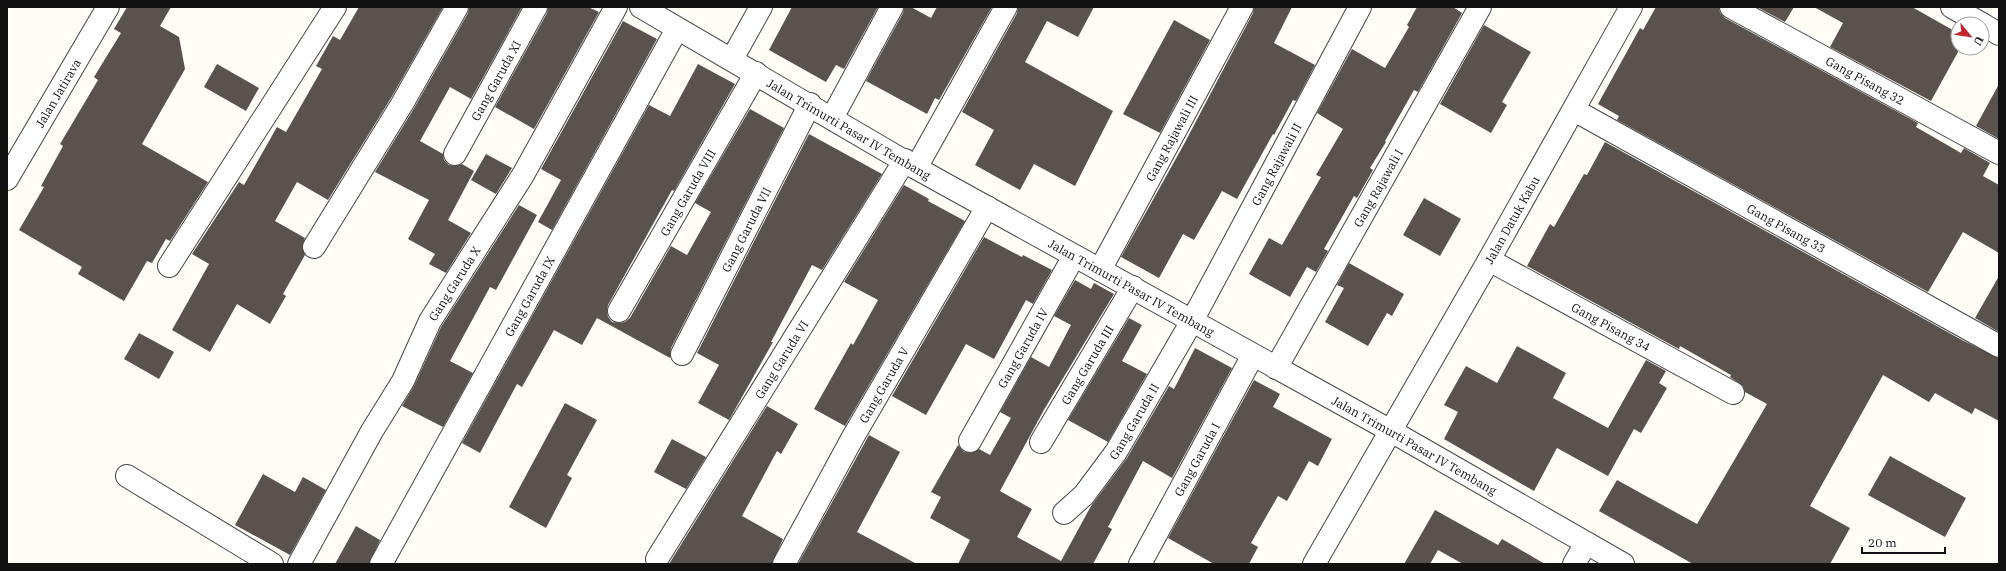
<svg xmlns="http://www.w3.org/2000/svg" width="2006" height="571" font-family="'IBM Plex Serif',serif">
<style>
.building{fill:#5a524d}
.lines{fill:none;stroke-linecap:round;stroke-linejoin:round}
.minor-casing{stroke:#444;stroke-width:24}
.minor{stroke:#fff;stroke-width:22}
.labels{text-anchor:middle;dominant-baseline:central;stroke-width:4;stroke-linejoin:round;paint-order:stroke}
.street-label{font-size:12px;fill:#111;stroke:#fff}
</style>
<rect width="100%" height="100%" fill="#fffdf5"/>
<g class="building">
<polygon points="127,7 171,7 160,26 179,37 185,69 142,144 208,182 170,241 166,239 152,263 147,261 124,301 78,274 82,267 19,230 44,187 41,186 63,146 60,144 98,80 94,77 121,33 114,29"/>
<polygon points="359,7 443,7 391,98 328,200 297,182 275,221 305,238 302,247 305,255 283,294 286,296 270,324 237,304 210,352 172,330 209,264 192,254 239,182 244,185 277,127 286,132 322,69 316,66 333,36 340,40"/>
<polygon points="469,7 522,7 471,99 450,87 420,141 443,154 444,160 449,165 456,166 462,164 474,171 448,220 471,233 446,273 429,264 435,254 408,239 429,200 375,172 413,110 468,13"/>
<polygon points="548,7 588,7 599,12 534,129 495,107 547,13"/>
<polygon points="792,7 878,7 844,69 836,65 826,82 769,50"/>
<polygon points="904,7 911,7 931,18 937,7 992,7 939,100 935,98 927,114 866,81 903,13"/>
<polygon points="1018,7 1094,7 1078,37 1047,21 1025,62 1113,111 1075,186 1034,164 1020,190 975,165 994,130 962,112 1017,13"/>
<polygon points="1254,7 1292,7 1274,43 1315,65 1296,101 1293,100 1274,135 1273,134 1237,199 1222,191 1194,240 1183,234 1159,278 1121,257 1183,146 1253,13"/>
<polygon points="1417,7 1453,7 1462,13 1418,92 1414,90 1385,141 1386,142 1370,168 1373,170 1357,198 1354,196 1324,249 1328,251 1316,272 1307,267 1290,297 1249,274 1269,238 1282,245 1321,177 1316,175 1343,129 1317,113 1352,49 1385,68 1409,27 1407,25"/>
<polygon points="1656,7 1719,7 1720,13 1725,18 1918,123 1916,127 1961,153 1964,148 1990,163 1983,176 1999,185 1999,253 1963,232 1928,292 1617,120 1619,116 1598,104 1640,28 1643,30"/>
<polygon points="1757,7 1794,7 1785,22"/>
<polygon points="1814,7 1912,7 1958,33 1958,52 1931,101 1830,47 1843,23"/>
<polygon points="1174,20 1210,40 1160,133 1123,114"/>
<polygon points="623,21 657,39 552,230 538,222 561,180 541,169"/>
<polygon points="1484,25 1531,52 1502,102 1507,105 1491,133 1440,104"/>
<polygon points="217,64 259,88 246,111 204,87"/>
<polygon points="698,64 735,84 674,191 672,190 608,305 607,311 608,317 612,322 619,323 625,322 630,318 671,246 687,255 711,212 695,203 750,109 784,128 671,348 670,358 597,318 582,345 554,330 522,387 517,384 480,453 462,443 649,105 670,116"/>
<polygon points="1999,84 1999,139 1976,126"/>
<polygon points="809,134 882,174 822,270 812,265 771,342 773,342 729,420 698,403 719,365 697,353"/>
<polygon points="1605,142 1962,340 1999,358 1999,421 1975,408 1972,414 1935,393 1929,402 1883,375 1810,506 1850,528 1830,564 1693,564 1599,511 1617,480 1697,524 1767,404 1745,392 1743,386 1730,377 1731,375 1680,346 1679,349 1527,266 1550,224 1554,227 1584,174 1587,175"/>
<polygon points="486,154 512,168 496,194 471,180"/>
<polygon points="904,185 929,199 928,201 965,221 845,426 814,409 851,343 853,345 878,300 844,282"/>
<polygon points="1424,198 1461,219 1440,256 1403,235"/>
<polygon points="519,205 537,215 496,290 490,287 450,361 473,373 443,427 402,406 414,386 441,327"/>
<polygon points="984,237 1022,257 1023,255 1052,270 1033,304 1026,300 994,359 966,344 926,415 892,396"/>
<polygon points="1349,263 1404,294 1392,316 1387,313 1368,346 1325,322 1344,288 1337,285"/>
<polygon points="1999,276 1999,332 1975,318"/>
<polygon points="1075,280 1091,289 1094,283 1114,294 1045,408 1000,491 1032,509 1017,537 1061,561 1091,506 1127,458 1169,386 1174,389 1195,348 1232,368 1172,478 1143,461 1108,527 1112,529 1093,564 958,564 970,540 930,518 941,497 931,492 958,445 964,452 971,453 979,449 990,455 1011,418 1000,412 1031,357 1049,367 1071,325 1054,316"/>
<polygon points="1129,318 1142,325 1122,361 1147,374 1108,442 1068,420"/>
<polygon points="139,333 174,352 159,379 124,359"/>
<polygon points="1517,346 1566,373 1553,398 1608,428 1646,360 1666,371 1659,383 1667,388 1641,433 1634,429 1608,476 1557,448 1534,491 1444,439 1458,412 1444,405 1466,366 1497,383"/>
<polygon points="1254,380 1280,394 1273,407 1332,439 1318,466 1309,461 1287,501 1278,496 1251,543 1258,547 1249,564 1214,564 1168,538"/>
<polygon points="565,403 597,420 567,475 572,478 546,528 509,507"/>
<polygon points="767,406 798,424 781,454 777,451 742,516 783,539 772,564 669,564"/>
<polygon points="869,435 900,452 857,532 917,564 798,564"/>
<polygon points="672,439 706,457 686,489 654,472"/>
<polygon points="1890,456 1966,498 1945,537 1868,495"/>
<polygon points="263,474 295,492 303,477 326,490 290,555 235,525"/>
<polygon points="1435,510 1498,545 1502,539 1545,564 1463,564 1438,550 1430,564 1404,564"/>
<polygon points="356,526 380,540 369,564 335,564"/>
</g>
<g class="lines">
<defs>
<g id="minor">
<path id="s1" d="M641 7 916 168 1391 431 1623 564"/>
<path id="s2" d="M1731 7 1999 153"/>
<polyline points="1952,7 1982,24"/>
<polyline points="1982,24 1999,34"/>
<polyline points="732,59 761,7"/>
<path id="s3" d="M1574 110 1999 346"/>
<polyline points="832,118 892,7"/>
<path id="s4" d="M455 154 536 7"/>
<polyline points="916,168 1006,7"/>
<path id="s5" d="M7 179 108 7"/>
<polyline points="314,247 402,104 457,7"/>
<path id="s6" d="M1489 260 1733 393"/>
<polyline points="169,266 335,7"/>
<path id="s7" d="M1100 270 1242 7"/>
<path id="s8" d="M619 311 756 73"/>
<path id="s9" d="M682 354 810 104"/>
<path id="s10" d="M1276 368 1480 7"/>
<path id="s11" d="M970 441 1074 256"/>
<path id="s12" d="M1041 442 1133 287"/>
<polyline points="127,476 272,564"/>
<path id="s13" d="M1064 513 1084 495 1116 452 1192 321 1360 7"/>
<path id="s14" d="M657 559 905 160"/>
<path id="s15" d="M299 564 372 431 403 381 430 321 523 175 616 7"/>
<path id="s16" d="M381 564 677 29"/>
<path id="s17" d="M784 564 853 437 987 207"/>
<path id="s18" d="M1140 564 1253 355"/>
<path id="s19" d="M1314 564 1489 260 1631 7"/>
<polyline points="1574,564 1586,543"/>
</g>
</defs>
<use href="#minor" class="minor-casing"/>
<use href="#minor" class="minor"/>
</g>
<g class="labels">
<g class="street-label">
<text stroke="none"><textPath href="#s4" startOffset="84">Gang Garuda XI</textPath></text>
<text stroke="none"><textPath href="#s2" startOffset="153">Gang Pisang 32</textPath></text>
<text stroke="none"><textPath href="#s5" startOffset="100">Jalan Jatirava</textPath></text>
<text stroke="none"><textPath href="#s1" startOffset="241">Jalan Trimurti Pasar IV Tembang</textPath></text>
<text stroke="none"><textPath href="#s7" startOffset="150">Gang Rajawali III</textPath></text>
<text stroke="none"><textPath href="#s13" startOffset="410">Gang Rajawali II</textPath></text>
<text stroke="none"><textPath href="#s10" startOffset="207">Gang Rajawali I</textPath></text>
<text stroke="none"><textPath href="#s8" startOffset="137">Gang Garuda VIII</textPath></text>
<text stroke="none"><textPath href="#s19" startOffset="397">Jalan Datuk Kabu</textPath></text>
<text stroke="none"><textPath href="#s3" startOffset="243">Gang Pisang 33</textPath></text>
<text stroke="none"><textPath href="#s9" startOffset="140">Gang Garuda VII</textPath></text>
<text stroke="none"><textPath href="#s15" startOffset="321">Gang Garuda X</textPath></text>
<text stroke="none"><textPath href="#s1" startOffset="565">Jalan Trimurti Pasar IV Tembang</textPath></text>
<text stroke="none"><textPath href="#s16" startOffset="306">Gang Garuda IX</textPath></text>
<text stroke="none"><textPath href="#s6" startOffset="139">Gang Pisang 34</textPath></text>
<text stroke="none"><textPath href="#s11" startOffset="107">Gang Garuda IV</textPath></text>
<text stroke="none"><textPath href="#s14" startOffset="235">Gang Garuda VI</textPath></text>
<text stroke="none"><textPath href="#s12" startOffset="90">Gang Garuda III</textPath></text>
<text stroke="none"><textPath href="#s17" startOffset="205">Gang Garuda V</textPath></text>
<text stroke="none"><textPath href="#s13" startOffset="116">Gang Garuda II</textPath></text>
<text stroke="none"><textPath href="#s1" startOffset="889">Jalan Trimurti Pasar IV Tembang</textPath></text>
<text stroke="none"><textPath href="#s18" startOffset="119">Gang Garuda I</textPath></text>
</g>
</g>
<rect width="2006" height="571" fill="none" stroke="#111111" stroke-width="16"/>
<g transform="translate(1970 36) rotate(119)"><circle r="19" fill="#ffffff" stroke="#a0a0a0"/>
<path d="M0-3L7 15L0 10L-7 15Z" fill="#c4262e"/>
<text y="-6" font-size="11" font-weight="bold" text-anchor="middle" fill="#111111">U</text>
</g>
<path d="M1862 547v6h83v-6" fill="none" stroke="#111111" stroke-width="2"/>
<text x="1868" y="547" font-size="12" fill="#111111" stroke="#ffffff" stroke-width="3" paint-order="stroke">20 m</text>
</svg>
